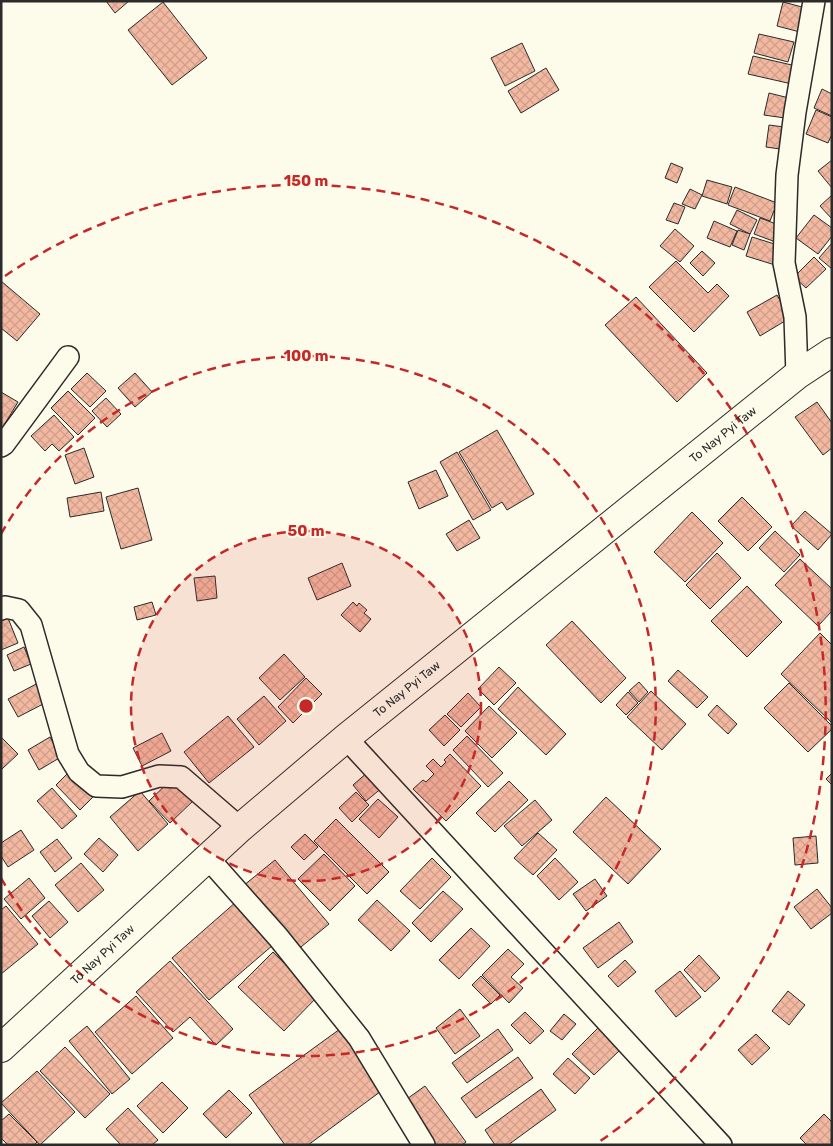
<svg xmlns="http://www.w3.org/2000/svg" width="833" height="1146" font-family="Rubik,sans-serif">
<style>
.building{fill:url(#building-cross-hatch);stroke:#2b2b2b}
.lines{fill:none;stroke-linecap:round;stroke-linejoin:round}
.minor-casing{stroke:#2b2b2b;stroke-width:24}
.primary-casing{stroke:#2b2b2b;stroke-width:30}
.minor{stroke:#fdfbea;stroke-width:21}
.primary{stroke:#fdfbea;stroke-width:28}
.ring{fill:none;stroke:#c62828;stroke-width:2.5;stroke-dasharray:9 6}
.labels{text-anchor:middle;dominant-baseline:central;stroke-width:4;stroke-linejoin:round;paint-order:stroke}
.street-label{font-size:12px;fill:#2b2b2b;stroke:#fdfbea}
.centre{fill:#c62828;stroke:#fdfbea;stroke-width:2.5}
.ring-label{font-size:15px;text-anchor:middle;font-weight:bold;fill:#c62828;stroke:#fdfbea;stroke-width:4;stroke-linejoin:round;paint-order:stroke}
</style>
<defs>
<pattern id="building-cross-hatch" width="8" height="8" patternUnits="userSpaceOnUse" patternTransform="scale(1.25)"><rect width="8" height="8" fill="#f2b8a0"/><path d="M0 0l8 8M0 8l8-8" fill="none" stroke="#d09e8a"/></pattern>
</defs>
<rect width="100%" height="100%" fill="#fdfbea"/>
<g class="building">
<polygon points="106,1 129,1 115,13"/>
<polygon points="163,2 207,58 172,85 128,30"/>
<polygon points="783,2 806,8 800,32 777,26"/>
<polygon points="759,34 794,42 788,62 754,53"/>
<polygon points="522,43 535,71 505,86 491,58"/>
<polygon points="753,56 796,66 792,84 748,74"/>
<polygon points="546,68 559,90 521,113 508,91"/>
<polygon points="822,89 832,94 832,116 814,108"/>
<polygon points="769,93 789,98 785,118 764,115"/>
<polygon points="816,110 832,117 832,134 828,143 806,134"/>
<polygon points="769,125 784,127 780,149 766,147"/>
<polygon points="832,160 832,188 818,171"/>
<polygon points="671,163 683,168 677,183 665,178"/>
<polygon points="707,180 732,187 727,204 702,196"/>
<polygon points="735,187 777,203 770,221 728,205"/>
<polygon points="690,189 702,195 695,209 682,204"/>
<polygon points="832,195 832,219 820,206"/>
<polygon points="674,203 685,207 678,224 666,220"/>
<polygon points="737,210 757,220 750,234 730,224"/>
<polygon points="814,215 832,228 832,236 818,254 796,238"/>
<polygon points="760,218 779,225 773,241 754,234"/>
<polygon points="714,221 737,231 730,247 707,238"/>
<polygon points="675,229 694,246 680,262 660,246"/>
<polygon points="738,230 750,234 744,250 732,245"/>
<polygon points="752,237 781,246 775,265 746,256"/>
<polygon points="832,243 832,269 819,258"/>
<polygon points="702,251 715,263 703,276 690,263"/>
<polygon points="814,257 826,269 806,288 794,277"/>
<polygon points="676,261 708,293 717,284 729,296 694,332 649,287"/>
<polygon points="1,281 40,314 17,341 1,328"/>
<polygon points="777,295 790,318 760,336 747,312"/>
<polygon points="636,297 707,373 677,402 605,325"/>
<polygon points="87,373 106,391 90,407 71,389"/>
<polygon points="135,373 152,392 135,407 118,388"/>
<polygon points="68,391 95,418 78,435 51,408"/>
<polygon points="1,392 18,402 1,430"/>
<polygon points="106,398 121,414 107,427 92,411"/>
<polygon points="817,402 832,423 832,448 823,455 795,417"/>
<polygon points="54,415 74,437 59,451 52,444 45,451 31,436"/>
<polygon points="497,430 534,494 507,510 502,502 492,508 459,452"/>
<polygon points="84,448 94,477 75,484 65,455"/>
<polygon points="457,452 491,510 473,520 440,462"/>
<polygon points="436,470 448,496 419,509 408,482"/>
<polygon points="138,488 152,540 121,549 106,497"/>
<polygon points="101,492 104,511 70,517 67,498"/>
<polygon points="742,497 772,527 748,551 718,521"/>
<polygon points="805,511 832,534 818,550 791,526"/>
<polygon points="692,512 723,543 685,582 654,552"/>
<polygon points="469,520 480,538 457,551 446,534"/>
<polygon points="775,531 800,555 784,572 759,548"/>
<polygon points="717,553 741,578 710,609 686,585"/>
<polygon points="800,559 832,589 832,611 818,626 775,585"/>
<polygon points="342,563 351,586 317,600 308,578"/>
<polygon points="215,576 217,598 197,601 194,578"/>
<polygon points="747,586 782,622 747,657 711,621"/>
<polygon points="152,602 156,615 137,620 134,607"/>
<polygon points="353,602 357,606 359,603 367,610 364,613 371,619 360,632 341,615"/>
<polygon points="8,618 18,643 1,650 1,621"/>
<polygon points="572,621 626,678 601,703 546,645"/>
<polygon points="820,633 832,645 832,723 781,674"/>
<polygon points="24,647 31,664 14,671 7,655"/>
<polygon points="284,654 305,677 280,700 259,678"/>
<polygon points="499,667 516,683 494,705 478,689"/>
<polygon points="678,670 708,697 697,708 668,681"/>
<polygon points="306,678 322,694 293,723 278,707"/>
<polygon points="639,682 648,692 639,702 629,691"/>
<polygon points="38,683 47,702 18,717 8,699"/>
<polygon points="789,683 832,726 832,729 808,752 764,708"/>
<polygon points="518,687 566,734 546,755 498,709"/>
<polygon points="651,691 686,724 662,750 627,717"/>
<polygon points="628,692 638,703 626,715 616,705"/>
<polygon points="468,693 481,707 461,727 447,714"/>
<polygon points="264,696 286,721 259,745 237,719"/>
<polygon points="717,705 737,724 728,734 708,715"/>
<polygon points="489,706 517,733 492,758 465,731"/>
<polygon points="445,715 460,730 444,746 429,730"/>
<polygon points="228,716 254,747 209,783 184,752"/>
<polygon points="162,733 171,751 142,766 133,748"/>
<polygon points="467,736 503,773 488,787 453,750"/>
<polygon points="1,737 18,754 2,769 1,768"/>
<polygon points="50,737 61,757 39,770 28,750"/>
<polygon points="450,754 481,786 446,821 413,789 423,780 426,782 434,774 426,766 433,759 441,767 446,762 444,760"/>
<polygon points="72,769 96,794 80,810 56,785"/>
<polygon points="369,771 383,787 366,801 353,785"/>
<polygon points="832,773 832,785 826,779"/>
<polygon points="173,778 194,800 170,823 149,801"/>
<polygon points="509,781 528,800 495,832 476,813"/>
<polygon points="52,788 77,816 62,829 37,801"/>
<polygon points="140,791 168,824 138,851 110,817"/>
<polygon points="356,792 369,805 352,822 339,808"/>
<polygon points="606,797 661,849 628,884 573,832"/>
<polygon points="378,799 398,817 379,838 359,819"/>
<polygon points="535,800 552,820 522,846 504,826"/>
<polygon points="336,819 389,872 367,894 314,841"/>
<polygon points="21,830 34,850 8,867 1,856 1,843"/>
<polygon points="538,833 557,850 533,875 514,858"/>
<polygon points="305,834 318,847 304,860 291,847"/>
<polygon points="816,836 818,863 795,865 793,838"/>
<polygon points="99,838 118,855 103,872 84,854"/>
<polygon points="57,839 72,858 55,872 40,852"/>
<polygon points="324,854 355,886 330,911 298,879"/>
<polygon points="432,858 451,877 420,909 400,891"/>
<polygon points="555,858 578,882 559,900 537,876"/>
<polygon points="275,860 329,924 296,951 243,886"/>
<polygon points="81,863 104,890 78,912 55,885"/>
<polygon points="29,878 45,898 21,919 4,899"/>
<polygon points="595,879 607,896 586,911 573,894"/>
<polygon points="817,889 832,908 832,913 811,929 794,907"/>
<polygon points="443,891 463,909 431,942 412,923"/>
<polygon points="377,900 410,931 391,951 358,920"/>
<polygon points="49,901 68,922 50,938 32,916"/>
<polygon points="236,902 273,945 209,1000 172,958"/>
<polygon points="6,906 38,944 1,974 1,910"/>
<polygon points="619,922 633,942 598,968 583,948"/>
<polygon points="471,928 490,946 459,979 439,960"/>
<polygon points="508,949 524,964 511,977 523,988 509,1003 482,975"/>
<polygon points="273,952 318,996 284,1031 238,987"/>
<polygon points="699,955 720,978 705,992 684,970"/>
<polygon points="625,960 636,972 618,987 608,976"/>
<polygon points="170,961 233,1029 216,1045 190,1017 173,1032 136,992"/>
<polygon points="680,971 701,997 676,1017 655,991"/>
<polygon points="481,976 500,995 491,1004 472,985"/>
<polygon points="788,991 805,1005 789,1025 772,1011"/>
<polygon points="136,996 173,1038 132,1074 95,1032"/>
<polygon points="460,1009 480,1036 455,1054 436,1028"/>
<polygon points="525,1012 544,1031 530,1044 511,1025"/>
<polygon points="564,1014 576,1024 562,1040 550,1031"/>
<polygon points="87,1026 130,1079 112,1094 69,1041"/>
<polygon points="598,1028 620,1050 594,1075 572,1054"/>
<polygon points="340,1029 384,1089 308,1145 285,1145 249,1095"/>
<polygon points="498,1029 513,1050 467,1083 452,1063"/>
<polygon points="756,1034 770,1048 752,1065 738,1050"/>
<polygon points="65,1047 110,1094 85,1118 40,1071"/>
<polygon points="518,1057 533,1078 476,1118 461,1098"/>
<polygon points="568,1058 590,1078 575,1094 553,1074"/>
<polygon points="37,1071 75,1112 40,1145 1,1103"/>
<polygon points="162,1082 188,1108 163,1133 137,1106"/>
<polygon points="425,1086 466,1142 462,1145 436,1145 404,1101"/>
<polygon points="541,1089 556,1110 508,1145 495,1145 485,1130"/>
<polygon points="229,1090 252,1113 226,1138 203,1114"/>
<polygon points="128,1108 158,1140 152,1145 121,1145 106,1129"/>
<polygon points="9,1114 37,1142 34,1145 8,1145 1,1138 1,1121"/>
<polygon points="824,1114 832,1122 832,1145 807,1145 800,1138"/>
</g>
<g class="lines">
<defs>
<g id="minor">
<polyline points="797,375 795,317 784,263 787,175 795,112 814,1"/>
<polyline points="1,446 4,444 68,357"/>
<polyline points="1,609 5,607 19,610 31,625 68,754 79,772 96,786 122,787 159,776 181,777 240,828"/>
<polyline points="346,738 721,1145"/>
<polyline points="207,857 278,937 359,1038 424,1145"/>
</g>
<g id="primary">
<path id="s1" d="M1 1048 240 828 346 738 797 375 832 352"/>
</g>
</defs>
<use href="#minor" class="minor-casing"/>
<use href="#primary" class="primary-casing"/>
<use href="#minor" class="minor"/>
<use href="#primary" class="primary"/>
</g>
<circle cx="306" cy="706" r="175" fill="#c62828" fill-opacity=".12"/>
<g class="ring">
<circle cx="306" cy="706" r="175"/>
<path d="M1 534A350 350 0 1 1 1 878"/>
<path d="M5 276A525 525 0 1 1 596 1144"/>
</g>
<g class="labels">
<g class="street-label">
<text stroke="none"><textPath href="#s1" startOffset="948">To Nay Pyi Taw</textPath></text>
<text stroke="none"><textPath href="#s1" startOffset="542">To Nay Pyi Taw</textPath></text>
<text stroke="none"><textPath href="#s1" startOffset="138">To Nay Pyi Taw</textPath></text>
</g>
</g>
<circle cx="306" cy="706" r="8" class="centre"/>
<g class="ring-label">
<text x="306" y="186">150 m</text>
<text x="306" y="361">100 m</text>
<text x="306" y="536">50 m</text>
</g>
<rect width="833" height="1146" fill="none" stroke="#2b2b2b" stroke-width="5"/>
</svg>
